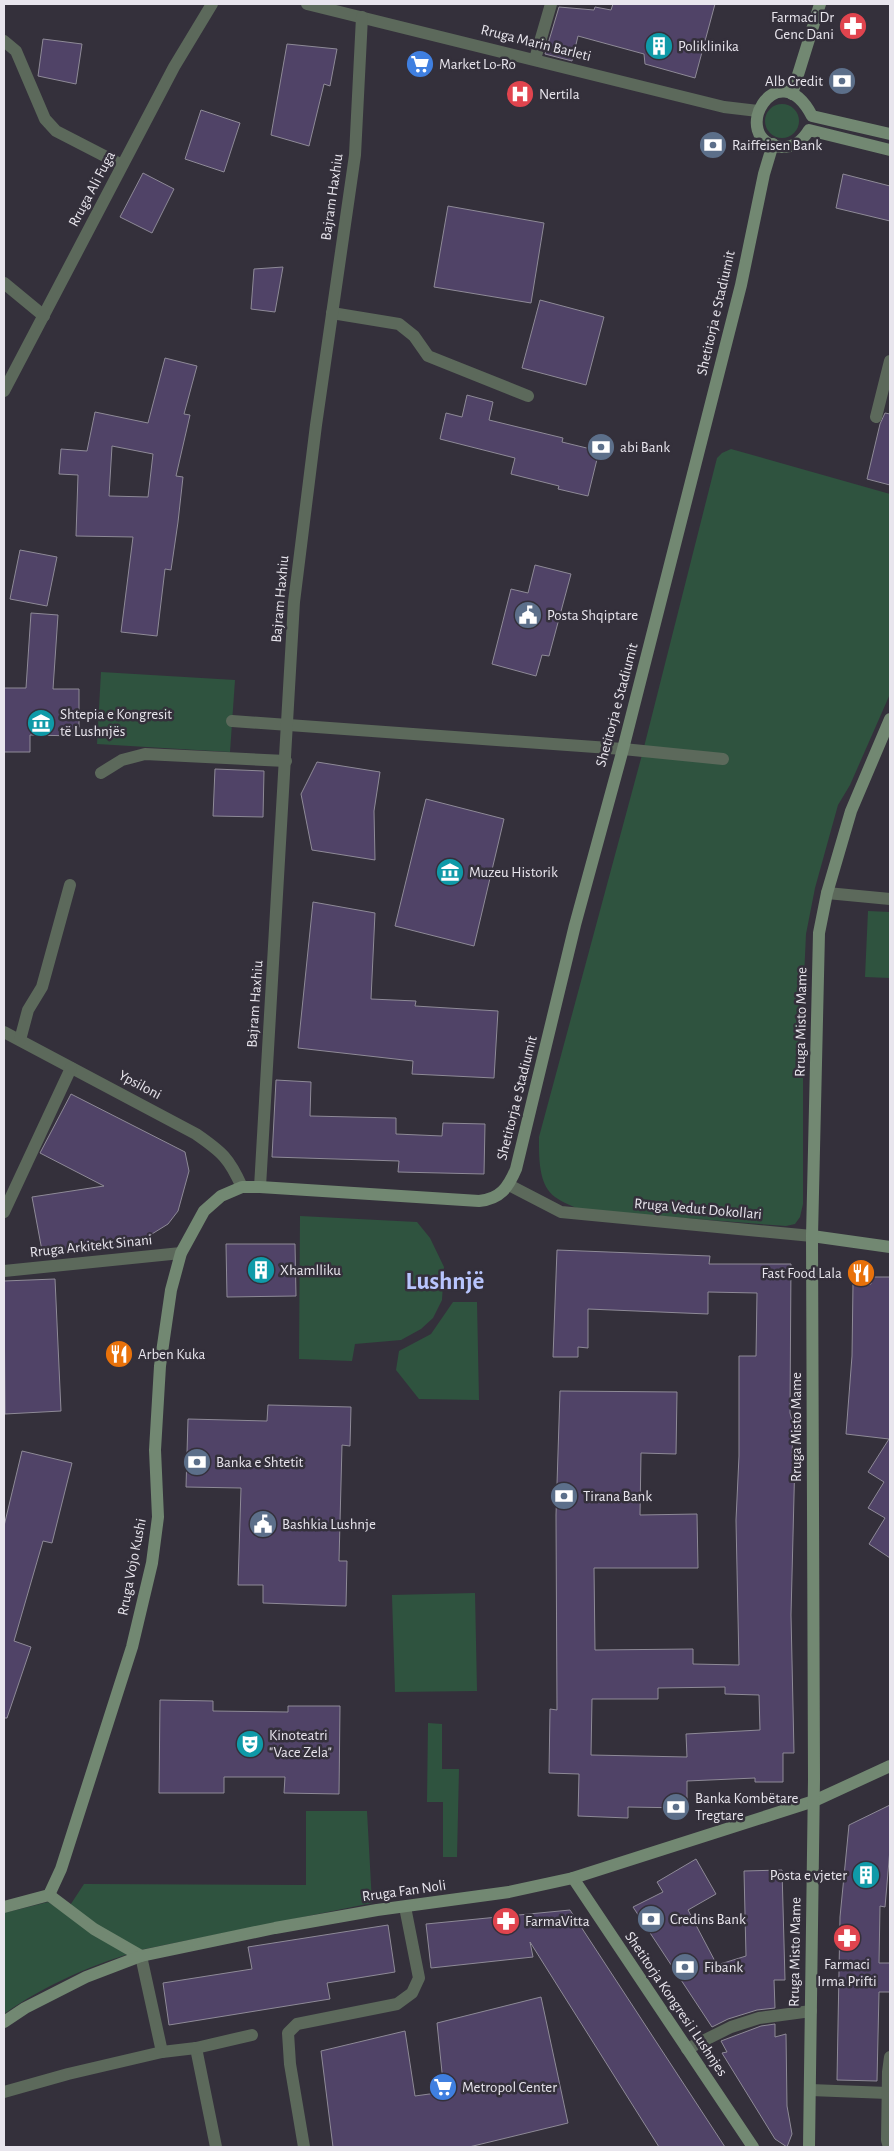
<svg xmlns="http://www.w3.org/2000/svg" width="894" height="2151" font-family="'Alegreya Sans',sans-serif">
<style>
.green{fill:#2f533f}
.building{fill:#504367;stroke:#8e8a97;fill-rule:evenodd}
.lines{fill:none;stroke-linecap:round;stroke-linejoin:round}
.lane{stroke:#5c695b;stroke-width:12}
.street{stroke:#5c695b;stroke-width:12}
.secondary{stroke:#728872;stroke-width:12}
.labels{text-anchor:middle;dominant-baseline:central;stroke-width:5;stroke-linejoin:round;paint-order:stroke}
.poi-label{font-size:15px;fill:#e8e5ed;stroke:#34303b;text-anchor:start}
.street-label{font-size:15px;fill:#e8e5ed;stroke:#34303b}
.town-label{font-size:25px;font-weight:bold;fill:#b8c5fd;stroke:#34303b}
</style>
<rect width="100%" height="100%" fill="#34303b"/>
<g class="green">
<circle cx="782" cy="121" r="17"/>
<path d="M731 449 890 494V694L850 785 838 805 815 888 806 934 803 999V1204L800 1217 795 1224 786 1226 581 1210C573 1206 563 1203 555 1197 538 1185 539 1156 539 1137L643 751 717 458 722 453Z"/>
<polygon points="101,672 235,680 230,752 97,744"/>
<polygon points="868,911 890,912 890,978 865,977"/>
<polygon points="300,1216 417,1222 430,1238 444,1267 442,1300 433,1318 421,1329 401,1340 355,1344 352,1361 299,1359"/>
<polygon points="453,1302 477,1302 479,1400 419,1399 396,1370 399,1351 431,1334"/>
<polygon points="475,1593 477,1691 395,1692 392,1595"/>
<polygon points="428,1723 442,1724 442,1769 459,1769 457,1857 443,1857 443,1802 427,1802"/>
<path d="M306 1811H367L372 1903 145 1949C96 1963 46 1984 4 2014V1913L48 1902 65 1913 84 1884 306 1885Z"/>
</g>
<g class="building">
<polygon points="613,4 715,4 695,78 645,64 644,54 578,36 572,61 545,54 559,7 594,10 595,7 611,10"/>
<polygon points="43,39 82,44 76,84 38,76"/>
<polygon points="287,44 337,49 330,86 324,84 309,146 271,135"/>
<polygon points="201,110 240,123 224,172 185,159"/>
<polygon points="143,173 174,189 152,233 120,217"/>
<polygon points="843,174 890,186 890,221 836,208"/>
<polygon points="448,206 544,223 531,303 434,287"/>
<polygon points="283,267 275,312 251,309 254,269"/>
<polygon points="540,300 604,317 586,385 522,368"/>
<path d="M165 358 197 366 184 414 190 415 176 476 183 477 178 522 171 570 165 569 157 636 121 632 133 537 76 536 78 475 59 474 61 449 87 451 95 412 148 423ZM112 446 153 454 148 497 109 496Z"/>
<polygon points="467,395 493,402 489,420 563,438 562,442 599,451 588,496 558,489 559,486 511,474 515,458 440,439 446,413 462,417"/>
<polygon points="885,413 890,414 890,485 867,479 880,424"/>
<polygon points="20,550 57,557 47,606 10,599"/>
<polygon points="535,565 571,574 549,656 542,655 536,676 492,664 511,589 528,593"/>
<polygon points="31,613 58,615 53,689 79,689 79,736 30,735 30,752 4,752 4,688 26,688"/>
<polygon points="317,762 380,772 374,811 375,860 312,850 301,794"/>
<polygon points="215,769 264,771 263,817 213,816"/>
<polygon points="426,799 504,819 474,946 395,926"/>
<polygon points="313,902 375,913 371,999 416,1001 415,1006 498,1011 494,1078 412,1074 413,1061 298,1048"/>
<polygon points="276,1080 311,1082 310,1116 396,1118 396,1134 442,1136 443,1123 485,1124 484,1174 398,1172 399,1161 272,1157"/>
<polygon points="71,1094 185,1152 189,1171 178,1211 168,1224 139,1242 43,1256 32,1197 104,1186 40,1153"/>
<polygon points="226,1244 295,1244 296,1296 227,1297"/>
<path d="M557 1250 710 1256 709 1264H791L790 1413 793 1424 792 1456H795L791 1615 794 1753H783V1782H755V1778L687 1781V1808L628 1807V1818L578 1816 579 1774 549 1773 550 1709 557 1710 556 1515 560 1391 677 1392 676 1454 641 1453 640 1515 697 1514 698 1568H594L595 1650 693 1649V1664L739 1665 736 1520 739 1456V1356H756L757 1293 708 1292V1314L588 1309V1348L578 1347V1357H553ZM725 1687V1694L759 1695 760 1730 686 1734 687 1757 591 1755 592 1699H658V1688Z"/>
<polygon points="871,1277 890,1277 890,1558 869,1544 885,1518 868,1508 884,1482 868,1472 889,1439 846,1434 852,1356 853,1284 871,1284"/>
<polygon points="55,1279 61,1411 5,1414 4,1281"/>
<polygon points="268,1405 351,1407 350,1446 342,1445 339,1561 347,1561 346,1606 263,1603 263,1585 238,1585 241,1488 186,1487 188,1419 267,1421"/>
<polygon points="22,1451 72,1463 52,1543 43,1541 14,1641 31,1647 7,1718 4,1718 4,1526"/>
<polygon points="160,1700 213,1701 213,1711 288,1712 288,1706 340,1706 339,1794 284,1793 285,1777 224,1777 224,1793 159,1793"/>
<polygon points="890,1805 890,1849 885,1907 880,1906 879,1963 890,1963 890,1992 879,1992 877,2081 837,2080 840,1917 849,1825"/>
<polygon points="696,1859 716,1894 688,1910 717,1965 746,1956 744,1871 782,1870 785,1980 774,1980 775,2008 757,2010 728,2019 712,2027 633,1907 663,1892 657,1882"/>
<polygon points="570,1910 725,2147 659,2147 530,1942 533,1957 431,1968 426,1924"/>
<polygon points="388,1925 395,1972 327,1983 330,1999 169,2025 163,1983 252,1969 248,1947"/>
<polygon points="541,1997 568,2123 469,2147 333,2147 321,2051 405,2031 415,2096 444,2092 437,2023"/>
<polygon points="775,2024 775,2037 786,2034 787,2106 792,2134 787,2147 775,2139 722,2053 727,2052 721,2041 761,2026"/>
</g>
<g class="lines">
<g class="lane">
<polyline points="687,2049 731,2027 759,2018 811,2011"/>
<polyline points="304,2147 290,2064 288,2033 297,2024 397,2004 412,1993 419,1978 405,1907"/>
</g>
<g class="street">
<polyline points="307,4 724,107 758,111"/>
<polyline points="4,41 16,51 45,119 56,131 122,165"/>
<polyline points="535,59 551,4"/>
<polyline points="4,283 44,316"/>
<polyline points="332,313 399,324 414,336 428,356 528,396"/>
<polyline points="4,391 174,67 212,4"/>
<polyline points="876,417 890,361"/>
<polyline points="232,721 623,749 723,759"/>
<polyline points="101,773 122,760 145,754 286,761"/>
<polyline points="827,893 890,899"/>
<path d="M4 1032 196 1134C222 1152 229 1158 242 1187"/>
<polyline points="20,1040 28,1010 42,987 70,885"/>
<polyline points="509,1185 561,1212 812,1236"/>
<polyline points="260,1187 294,602 316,425 355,155 362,17"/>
<polyline points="4,1212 71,1068"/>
<polyline points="4,1271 181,1253"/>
<polyline points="141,1956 162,2052"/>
<polyline points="196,2048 216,2147"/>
<polyline points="810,2090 888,2093"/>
<polyline points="4,2092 68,2074 162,2052 196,2048 252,2035"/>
<polyline points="889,2147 887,2140 888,2072 890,2057"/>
</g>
<g class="secondary">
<polyline points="792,94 820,4"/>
<path d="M890 134 812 116C777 49 726 140 781 147 793 148 803 140 809 130L890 150"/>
<polyline points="812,1236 890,1247"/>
<polyline points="573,1878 753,2147"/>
<polyline points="49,1895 94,1929 141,1956"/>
<path d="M4 1907 49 1895 61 1869 132 1647 152 1563 158 1517 155 1450 160 1366 171 1290 181 1253 204 1211 221 1196 242 1187H260L479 1201C500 1199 508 1188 516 1169L575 925 623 749 741 285 764 174 773 144"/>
<polyline points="4,2022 25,2008 86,1977 141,1956 275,1928 377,1910 509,1892 573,1878 814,1801 890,1766"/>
<polyline points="809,2147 814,1779 812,1236 819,933 827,893 851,811 890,719"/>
</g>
</g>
<defs>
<symbol id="pharmacy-disc" viewBox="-11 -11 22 22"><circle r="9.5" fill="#e0444e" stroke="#34303b"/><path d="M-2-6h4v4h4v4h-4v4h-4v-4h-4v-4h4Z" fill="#fff"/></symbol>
<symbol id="building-disc" viewBox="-11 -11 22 22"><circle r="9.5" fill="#0f9aa8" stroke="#34303b"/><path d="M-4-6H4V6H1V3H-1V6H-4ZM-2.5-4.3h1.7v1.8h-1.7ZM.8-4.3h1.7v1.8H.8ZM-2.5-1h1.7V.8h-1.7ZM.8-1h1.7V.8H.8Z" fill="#fff"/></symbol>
<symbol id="supermarket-disc" viewBox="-11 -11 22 22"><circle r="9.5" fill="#3f7fe0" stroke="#34303b"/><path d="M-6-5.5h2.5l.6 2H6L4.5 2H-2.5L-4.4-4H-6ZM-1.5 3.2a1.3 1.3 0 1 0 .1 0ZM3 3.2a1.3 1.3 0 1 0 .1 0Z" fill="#fff"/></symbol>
<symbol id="bank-disc" viewBox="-11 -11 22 22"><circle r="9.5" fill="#5c6f8a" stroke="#34303b"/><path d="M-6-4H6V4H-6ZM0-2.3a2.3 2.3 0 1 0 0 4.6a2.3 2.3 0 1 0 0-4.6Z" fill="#fff"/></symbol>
<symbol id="hospital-disc" viewBox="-11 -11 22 22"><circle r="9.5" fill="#e0444e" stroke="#34303b"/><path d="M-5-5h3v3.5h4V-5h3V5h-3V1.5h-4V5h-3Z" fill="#fff"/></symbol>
<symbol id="civic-disc" viewBox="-11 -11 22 22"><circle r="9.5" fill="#5c6f8a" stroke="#34303b"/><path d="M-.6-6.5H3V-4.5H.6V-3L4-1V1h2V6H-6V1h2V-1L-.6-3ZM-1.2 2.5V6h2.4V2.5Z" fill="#fff"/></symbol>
<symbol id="museum-disc" viewBox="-11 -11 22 22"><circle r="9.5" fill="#0f9aa8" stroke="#34303b"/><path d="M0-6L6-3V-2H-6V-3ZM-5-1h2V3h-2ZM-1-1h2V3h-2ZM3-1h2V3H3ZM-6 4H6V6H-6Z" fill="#fff"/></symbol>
<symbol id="restaurant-disc" viewBox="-11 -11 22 22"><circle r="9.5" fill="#e8710a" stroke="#34303b"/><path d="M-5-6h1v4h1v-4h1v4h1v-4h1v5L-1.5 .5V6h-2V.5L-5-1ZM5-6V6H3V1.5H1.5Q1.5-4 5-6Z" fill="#fff"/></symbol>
<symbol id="theatre-disc" viewBox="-11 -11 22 22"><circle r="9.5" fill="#0f9aa8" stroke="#34303b"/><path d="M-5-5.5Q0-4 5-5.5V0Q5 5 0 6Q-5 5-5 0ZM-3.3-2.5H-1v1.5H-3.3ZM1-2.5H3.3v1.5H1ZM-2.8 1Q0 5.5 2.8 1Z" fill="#fff"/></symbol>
</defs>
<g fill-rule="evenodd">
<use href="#pharmacy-disc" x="837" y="10" width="32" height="32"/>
<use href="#building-disc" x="643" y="30" width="32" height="32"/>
<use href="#supermarket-disc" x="404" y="48" width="32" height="32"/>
<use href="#bank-disc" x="826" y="65" width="32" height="32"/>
<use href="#hospital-disc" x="504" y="78" width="32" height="32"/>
<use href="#bank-disc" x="697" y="129" width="32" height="32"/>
<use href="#bank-disc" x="585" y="431" width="32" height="32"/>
<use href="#civic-disc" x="512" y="599" width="32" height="32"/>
<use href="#museum-disc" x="25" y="707" width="32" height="32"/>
<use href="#museum-disc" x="434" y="856" width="32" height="32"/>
<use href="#building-disc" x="245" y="1254" width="32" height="32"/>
<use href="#restaurant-disc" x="845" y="1257" width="32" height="32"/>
<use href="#restaurant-disc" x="103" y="1338" width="32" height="32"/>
<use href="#bank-disc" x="181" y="1446" width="32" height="32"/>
<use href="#bank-disc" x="548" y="1480" width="32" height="32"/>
<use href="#civic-disc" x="247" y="1508" width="32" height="32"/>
<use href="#theatre-disc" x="234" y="1728" width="32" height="32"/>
<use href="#bank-disc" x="660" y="1791" width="32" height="32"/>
<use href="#building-disc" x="850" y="1859" width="32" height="32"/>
<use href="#bank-disc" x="635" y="1903" width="32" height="32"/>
<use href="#pharmacy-disc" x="490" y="1905" width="32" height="32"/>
<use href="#pharmacy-disc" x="831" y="1922" width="32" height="32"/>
<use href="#bank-disc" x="669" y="1951" width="32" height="32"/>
<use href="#supermarket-disc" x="427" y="2071" width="32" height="32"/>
</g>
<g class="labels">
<g class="poi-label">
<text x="834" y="17" text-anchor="end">Farmaci Dr<tspan x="834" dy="17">Genc Dani</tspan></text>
<text x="678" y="46">Poliklinika</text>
<text x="439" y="64">Market Lo-Ro</text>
<text x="823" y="81" text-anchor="end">Alb Credit</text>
<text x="539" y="94">Nertila</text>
<text x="732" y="145">Raiffeisen Bank</text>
<text x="620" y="447">abi Bank</text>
<text x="547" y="615">Posta Shqiptare</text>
<text x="60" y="714">Shtepia e Kongresit<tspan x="60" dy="17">të Lushnjës</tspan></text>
<text x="469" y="872">Muzeu Historik</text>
<text x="280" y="1270">Xhamlliku</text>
<text x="842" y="1273" text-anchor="end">Fast Food Lala</text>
<text x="138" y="1354">Arben Kuka</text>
<text x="216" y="1462">Banka e Shtetit</text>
<text x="583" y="1496">Tirana Bank</text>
<text x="282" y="1524">Bashkia Lushnje</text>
<text x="269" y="1735">Kinoteatri<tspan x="269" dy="17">"Vace Zela"</tspan></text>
<text x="695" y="1798">Banka Kombëtare<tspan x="695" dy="17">Tregtare</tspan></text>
<text x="847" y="1875" text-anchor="end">Posta e vjeter</text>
<text x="670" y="1919">Credins Bank</text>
<text x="525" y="1921">FarmaVitta</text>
<text x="847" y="1964" text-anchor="middle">Farmaci<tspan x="847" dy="17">Irma Prifti</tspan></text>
<text x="704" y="1967">Fibank</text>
<text x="462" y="2087">Metropol Center</text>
</g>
<g class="street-label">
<text transform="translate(536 43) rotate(14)">Rruga Marin Barleti</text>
<text transform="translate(92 189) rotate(-62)">Rruga Ali Fuga</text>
<text transform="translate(332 197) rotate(-82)">Bajram Haxhiu</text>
<text transform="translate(716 313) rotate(-77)">Shetitorja e Stadiumit</text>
<text transform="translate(280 599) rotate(-85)">Bajram Haxhiu</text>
<text transform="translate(617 705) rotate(-75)">Shetitorja e Stadiumit</text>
<text transform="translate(255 1004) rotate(-86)">Bajram Haxhiu</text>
<text transform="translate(801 1022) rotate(-89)">Rruga Misto Mame</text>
<text transform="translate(140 1085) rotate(28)">Ypsiloni</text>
<text transform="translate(517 1098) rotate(-76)">Shetitorja e Stadiumit</text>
<text transform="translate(698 1209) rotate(5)">Rruga Vedut Dokollari</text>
<text transform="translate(91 1246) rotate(-6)">Rruga Arkitekt Sinani</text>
<text transform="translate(796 1427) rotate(-90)">Rruga Misto Mame</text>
<text transform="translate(132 1567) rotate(-79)">Rruga Vojo Kushi</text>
<text transform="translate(404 1891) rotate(-8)">Rruga Fan Noli</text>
<text transform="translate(795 1952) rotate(-89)">Rruga Misto Mame</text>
<text transform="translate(676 2004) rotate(56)">Shetitorja Kongresi i Lushnjes</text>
</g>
<g class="town-label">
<text x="445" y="1281">Lushnjë</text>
</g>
</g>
<rect width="894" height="2151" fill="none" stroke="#e8e5ed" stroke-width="10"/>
</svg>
